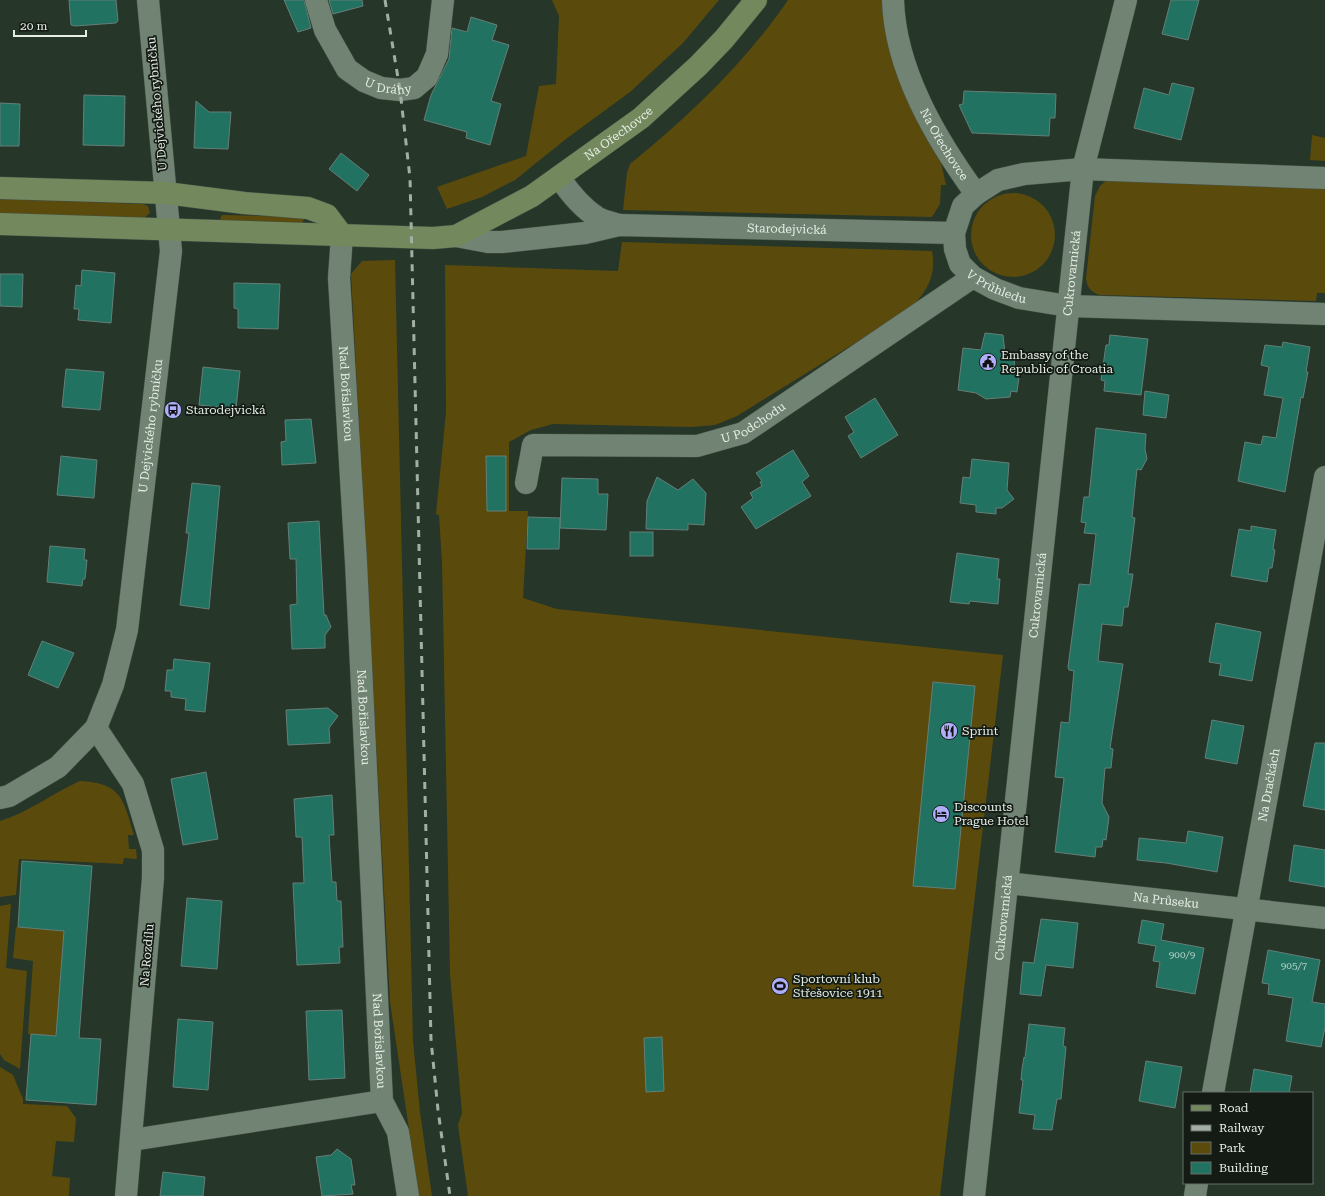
<svg xmlns="http://www.w3.org/2000/svg" width="1325" height="1196" font-family="'Roboto Serif',serif">
<style>
.green{fill:#5a4b0d;fill-rule:evenodd}
.building{fill:#217261;stroke:#657f78}
.lines{fill:none;stroke-linecap:round;stroke-linejoin:round}
.street-casing{stroke:#465347;stroke-width:23}
.secondary-casing{stroke:#465347;stroke-width:23}
.street{stroke:#718373;stroke-width:22}
.secondary{stroke:#74885d;stroke-width:22}
.rail{stroke:#a3afa4;stroke-width:3;stroke-dasharray:7 7;stroke-linecap:butt}
.labels{text-anchor:middle;dominant-baseline:central;stroke-width:3.5;stroke-linejoin:round;paint-order:stroke}
.number-label{font-size:10px;fill:#b3cfc4}
.street-label{font-size:12px;fill:#e4eee5;stroke:#141b15}
.poi-label{font-size:12px;fill:#e4eee5;stroke:#141b15;text-anchor:start}
</style>
<rect width="100%" height="100%" fill="#263628"/>
<g class="green">
<polygon points="552,0 719,0 683,43 630,92 566,139 515,180 482,197 447,209 437,187 526,156 539,86 556,84 559,16"/>
<path d="M788 0H886L940 158 946 185H941L940 204 932 217 623 210 627 173 630 164C689 116 745 63 788 0Z"/>
<polygon points="1312,135 1325,138 1325,161 1310,160"/>
<path d="M1107 180 1325 184V293H1317L1316 301 1100 295C1091 292 1087 288 1086 278L1095 196 1100 186Z"/>
<circle cx="1013" cy="235" r="42"/>
<polygon points="0,199 143,204 148,206 150,213 144,218 0,214"/>
<polygon points="222,215 301,217 304,219 302,223 222,222 220,219"/>
<path d="M622 242 932 251C937 276 926 294 907 311L737 416 715 425 691 427 553 424 531 430 509 442V511H528L523 598 557 609 1003 655 940 1196H468L458 1125 462 1113 450 974 442 562 439 515 436 514 446 412 445 265 618 271ZM486 456H506V511H487Z"/>
<polygon points="395,260 413,1041 420,1112 432,1196 419,1196 390,1002 351,274 362,261"/>
<path d="M80 781C122 783 123 799 134 835H128L129 849H136L137 859 124 858 123 864 19 859 16 895 0 897V821C29 812 53 793 80 781Z"/>
<polygon points="11,904 6,968 27,971 20,1069 4,1060 0,1054 0,906"/>
<polygon points="16,927 64,931 56,1036 28,1034 33,961 13,958"/>
<polygon points="0,1067 13,1075 23,1099 23,1104 67,1106 76,1118 74,1142 56,1141 52,1176 70,1178 69,1196 0,1196"/>
</g>
<g class="building">
<polygon points="69,0 116,0 118,21 116,23 75,26 71,25"/>
<polygon points="284,0 304,0 311,28 298,32"/>
<polygon points="329,0 362,0 363,6 333,14"/>
<polygon points="1171,0 1199,0 1188,40 1162,34"/>
<polygon points="471,17 497,25 492,40 509,45 491,101 501,104 490,145 466,138 467,132 424,120 431,95 449,59 452,28 467,32"/>
<polygon points="1172,83 1194,88 1181,140 1134,128 1144,88 1169,95"/>
<polygon points="964,91 1056,94 1055,118 1050,118 1049,136 972,133 959,105 963,104"/>
<polygon points="84,95 125,96 124,146 83,145"/>
<polygon points="196,101 209,112 231,112 228,149 194,148"/>
<polygon points="0,103 20,104 19,146 0,146"/>
<polygon points="341,153 369,175 357,191 329,169"/>
<polygon points="82,270 115,273 111,323 78,320 79,309 74,309 76,285 81,286"/>
<polygon points="0,274 23,274 22,307 0,306"/>
<polygon points="234,283 280,284 278,329 238,328 238,309 234,308"/>
<polygon points="985,333 1003,335 1005,353 1015,354 1014,369 1020,370 1017,392 1011,391 1010,397 986,399 976,393 958,390 963,348 981,350"/>
<polygon points="1110,335 1148,339 1141,395 1104,391 1105,381 1101,380 1106,345 1109,345"/>
<polygon points="1283,342 1310,347 1306,372 1308,372 1303,398 1301,397 1285,492 1238,481 1245,442 1261,445 1263,436 1276,438 1283,398 1264,395 1269,367 1261,365 1265,345 1282,347"/>
<polygon points="203,367 240,371 236,409 199,405"/>
<polygon points="66,369 104,372 100,410 62,407"/>
<polygon points="1145,391 1169,395 1166,418 1143,415"/>
<polygon points="875,398 898,435 861,458 848,436 854,432 845,417"/>
<polygon points="311,419 316,463 282,465 281,442 286,441 285,420"/>
<polygon points="1096,428 1146,434 1145,449 1147,459 1141,470 1137,469 1132,517 1135,518 1128,574 1133,574 1128,607 1124,607 1122,626 1102,624 1098,661 1123,664 1110,748 1113,749 1111,768 1105,768 1102,803 1109,817 1106,840 1103,839 1102,847 1096,847 1095,857 1055,852 1064,778 1055,777 1061,722 1069,723 1074,671 1069,670 1068,667 1079,584 1090,585 1096,534 1084,533 1086,523 1081,522 1084,497 1089,497"/>
<polygon points="793,450 809,476 802,482 811,496 756,529 741,507 753,498 750,493 762,486 760,482 762,481 756,473"/>
<polygon points="61,456 97,460 94,498 57,495"/>
<polygon points="486,456 506,456 506,511 487,511"/>
<polygon points="972,459 1009,463 1007,490 1014,499 1002,508 996,508 996,514 976,512 976,505 960,503 963,477 970,478"/>
<polygon points="657,477 678,490 693,479 706,493 704,525 688,524 688,530 646,529 647,501"/>
<polygon points="562,478 598,479 598,494 608,494 606,530 560,528"/>
<polygon points="192,483 220,486 209,609 180,605 189,533 186,533"/>
<polygon points="528,517 560,518 559,549 527,549"/>
<polygon points="319,521 324,615 326,615 331,627 325,635 325,648 292,649 290,605 297,604 296,559 290,559 288,523"/>
<polygon points="1251,526 1276,530 1273,549 1275,550 1272,568 1269,568 1267,582 1231,576 1239,529 1251,531"/>
<rect x="630" y="532" width="23" height="24"/>
<polygon points="50,546 85,549 84,560 87,560 85,579 83,579 82,586 47,582"/>
<polygon points="957,553 999,559 997,579 1000,579 998,604 970,601 969,604 950,602"/>
<polygon points="1216,623 1261,632 1252,681 1219,675 1221,664 1209,662"/>
<polygon points="42,641 74,653 58,688 28,675"/>
<polygon points="174,659 210,663 205,712 185,710 186,699 171,697 171,691 165,691 167,670 173,670"/>
<polygon points="933,682 975,686 955,889 913,886"/>
<polygon points="328,708 338,716 329,728 330,743 288,745 286,710"/>
<polygon points="1212,720 1244,726 1237,764 1205,758"/>
<polygon points="1315,743 1325,743 1325,810 1303,806"/>
<polygon points="206,772 218,839 183,845 171,779"/>
<polygon points="332,795 334,835 329,835 332,882 336,882 337,901 341,901 343,947 339,947 340,963 297,965 293,883 304,883 302,837 296,837 294,799"/>
<polygon points="1188,831 1223,837 1217,872 1166,863 1137,860 1139,838 1186,843"/>
<polygon points="1294,845 1325,850 1325,887 1289,881"/>
<polygon points="22,861 92,866 79,1038 101,1039 96,1105 26,1100 31,1034 56,1036 64,931 18,927"/>
<polygon points="187,898 222,901 217,969 181,966"/>
<polygon points="1041,919 1078,923 1073,968 1046,965 1041,996 1020,994 1023,962 1034,963"/>
<polygon points="1142,920 1164,924 1161,940 1204,948 1195,994 1156,987 1160,962 1153,961 1156,946 1138,943"/>
<polygon points="1268,950 1320,960 1312,1002 1325,1004 1325,1027 1321,1047 1286,1041 1293,998 1268,994 1269,984 1262,983"/>
<polygon points="342,1010 345,1078 309,1080 306,1011"/>
<polygon points="178,1019 213,1022 208,1090 173,1087"/>
<polygon points="1029,1024 1065,1028 1063,1046 1066,1047 1061,1099 1057,1099 1052,1130 1033,1129 1035,1115 1019,1113 1023,1080 1021,1080 1022,1069 1024,1057 1025,1058"/>
<polygon points="662,1037 664,1091 646,1092 644,1038"/>
<polygon points="1146,1061 1182,1067 1175,1108 1139,1101"/>
<polygon points="1254,1069 1292,1076 1289,1093 1250,1093"/>
<polygon points="337,1149 351,1159 355,1185 351,1185 353,1194 322,1196 316,1157 331,1155"/>
<polygon points="163,1172 205,1177 203,1196 160,1196"/>
</g>
<g class="lines">
<defs>
<g id="street">
<path id="s1" d="M316 0 325 30 347 69 364 81 381 88 400 90 414 88 427 77 437 54 443 0"/>
<path id="s2" d="M893 0C895 70 936 139 976 194"/>
<path d="M559 177C569 192 582 208 598 218 604 221 613 223 619 225"/>
<path id="s3" d="M1325 178 1083 169 1024 174 998 180 976 194 963 206 954 233 955 249 960 264 973 277 995 289 1019 298 1068 306 1325 314"/>
<path id="s4" d="M342 235 339 278 356 562 382 1101 398 1132 408 1196"/>
<path id="s5" d="M456 236 488 242H502L585 233 619 225 954 233"/>
<path id="s6" d="M526 483 533 445 697 446 743 433 973 277"/>
<polyline points="96,728 133,784 153,850 153,878 126,1196"/>
<path id="s7" d="M0 798 9 796 58 767 96 728 113 685 127 630 171 251 148 0"/>
<path id="s8" d="M1007 883 1325 918"/>
<path id="s9" d="M1213 1093 1325 477"/>
<polyline points="132,1140 382,1101"/>
<path id="s10" d="M974 1196 1083 169 1126 0"/>
<polyline points="1195,1196 1197,1183"/>
</g>
<g id="secondary">
<polyline points="0,188 166,193 244,203 308,208 327,215 342,235"/>
<path id="s11" d="M0 224 433 238 456 236 532 196 641 118 698 66 724 39 756 0"/>
</g>
</defs>
<use href="#street" class="street-casing"/>
<use href="#secondary" class="secondary-casing"/>
<use href="#street" class="street"/>
<use href="#secondary" class="secondary"/>
<polyline class="rail" points="385,0 400,90 410,178 431,1040 438,1110 450,1196"/>
</g>
<defs>
<symbol id="civic-disc" viewBox="-11 -11 22 22"><circle r="9.5" fill="#aeaefb" stroke="#141b15"/><path d="M-.6-6.5H3V-4.5H.6V-3L4-1V1h2V6H-6V1h2V-1L-.6-3ZM-1.2 2.5V6h2.4V2.5Z" fill="#111"/></symbol>
<symbol id="bus-disc" viewBox="-11 -11 22 22"><circle r="9.5" fill="#aeaefb" stroke="#141b15"/><path d="M-5-6H5V4H4V6H2V4H-2V6H-4V4H-5ZM-3.5-4V0h7V-4ZM-3.5 1.2v1.5H-2V1.2ZM2 1.2v1.5H3.5V1.2Z" fill="#111"/></symbol>
<symbol id="restaurant-disc" viewBox="-11 -11 22 22"><circle r="9.5" fill="#aeaefb" stroke="#141b15"/><path d="M-5-6h1v4h1v-4h1v4h1v-4h1v5L-1.5 .5V6h-2V.5L-5-1ZM5-6V6H3V1.5H1.5Q1.5-4 5-6Z" fill="#111"/></symbol>
<symbol id="hotel-disc" viewBox="-11 -11 22 22"><circle r="9.5" fill="#aeaefb" stroke="#141b15"/><path d="M-6-4.5h1.5V1H6V5H4.5V3h-9V5H-6ZM-4 0a1.8 1.8 0 1 1 3.6 0ZM.5 0V-2.5h3Q6-2.5 6 0Z" fill="#111"/></symbol>
<symbol id="stadium-disc" viewBox="-11 -11 22 22"><circle r="9.5" fill="#aeaefb" stroke="#141b15"/><path d="M0-5a6.5 5 0 1 0 0 10a6.5 5 0 1 0 0-10ZM-3.5-1.8h7v3.6h-7Z" fill="#111"/></symbol>
</defs>
<g fill-rule="evenodd">
<use href="#civic-disc" x="978" y="352" width="20" height="20"/>
<use href="#bus-disc" x="163" y="400" width="20" height="20"/>
<use href="#restaurant-disc" x="939" y="721" width="20" height="20"/>
<use href="#hotel-disc" x="931" y="804" width="20" height="20"/>
<use href="#stadium-disc" x="770" y="976" width="20" height="20"/>
</g>
<g class="labels">
<g class="number-label">
<text x="1182" y="954">900/9</text>
<text x="1294" y="965">905/7</text>
</g>
<g class="street-label">
<text stroke="none"><textPath href="#s1" startOffset="122">U Dráhy</textPath></text>
<text transform="translate(157 104) rotate(-95)">U Dejvického rybníčku</text>
<text stroke="none"><textPath href="#s11" startOffset="649">Na Ořechovce</textPath></text>
<text stroke="none"><textPath href="#s2" startOffset="155">Na Ořechovce</textPath></text>
<text stroke="none"><textPath href="#s5" startOffset="333">Starodejvická</textPath></text>
<text stroke="none"><textPath href="#s10" startOffset="928">Cukrovarnická</textPath></text>
<text stroke="none"><textPath href="#s3" startOffset="476">V Průhledu</textPath></text>
<text stroke="none"><textPath href="#s4" startOffset="159">Nad Bořislavkou</textPath></text>
<text stroke="none"><textPath href="#s6" startOffset="264">U Podchodu</textPath></text>
<text stroke="none"><textPath href="#s7" startOffset="429">U Dejvického rybníčku</textPath></text>
<text stroke="none"><textPath href="#s10" startOffset="604">Cukrovarnická</textPath></text>
<text stroke="none"><textPath href="#s4" startOffset="483">Nad Bořislavkou</textPath></text>
<text stroke="none"><textPath href="#s9" startOffset="313">Na Dračkách</textPath></text>
<text stroke="none"><textPath href="#s8" startOffset="160">Na Průseku</textPath></text>
<text stroke="none"><textPath href="#s10" startOffset="280">Cukrovarnická</textPath></text>
<text transform="translate(147 955) rotate(-85)">Na Rozdílu</text>
<text stroke="none"><textPath href="#s4" startOffset="807">Nad Bořislavkou</textPath></text>
</g>
<g class="poi-label">
<text x="1001" y="355">Embassy of the<tspan x="1001" dy="14">Republic of Croatia</tspan></text>
<text x="186" y="410">Starodejvická</text>
<text x="962" y="731">Sprint</text>
<text x="954" y="807">Discounts<tspan x="954" dy="14">Prague Hotel</tspan></text>
<text x="793" y="979">Sportovní klub<tspan x="793" dy="14">Střešovice 1911</tspan></text>
</g>
</g>
<rect x="1183" y="1092" width="130" height="92" fill="#141b15" stroke="#676f68"/>
<rect x="1191" y="1105" width="20" height="6" fill="#74885d" stroke="#676f68"/>
<text x="1219" y="1112" font-size="12" fill="#e4eee5">Road</text>
<rect x="1191" y="1125" width="20" height="6" fill="#a3afa4" stroke="#676f68"/>
<text x="1219" y="1132" font-size="12" fill="#e4eee5">Railway</text>
<rect x="1191" y="1142" width="20" height="12" fill="#5a4b0d" stroke="#676f68"/>
<text x="1219" y="1152" font-size="12" fill="#e4eee5">Park</text>
<rect x="1191" y="1162" width="20" height="12" fill="#217261" stroke="#676f68"/>
<text x="1219" y="1172" font-size="12" fill="#e4eee5">Building</text>
<path d="M14 30v6h72v-6" fill="none" stroke="#e4eee5" stroke-width="2"/>
<text x="20" y="30" font-size="12" fill="#e4eee5" stroke="#141b15" stroke-width="3" paint-order="stroke">20 m</text>
</svg>
